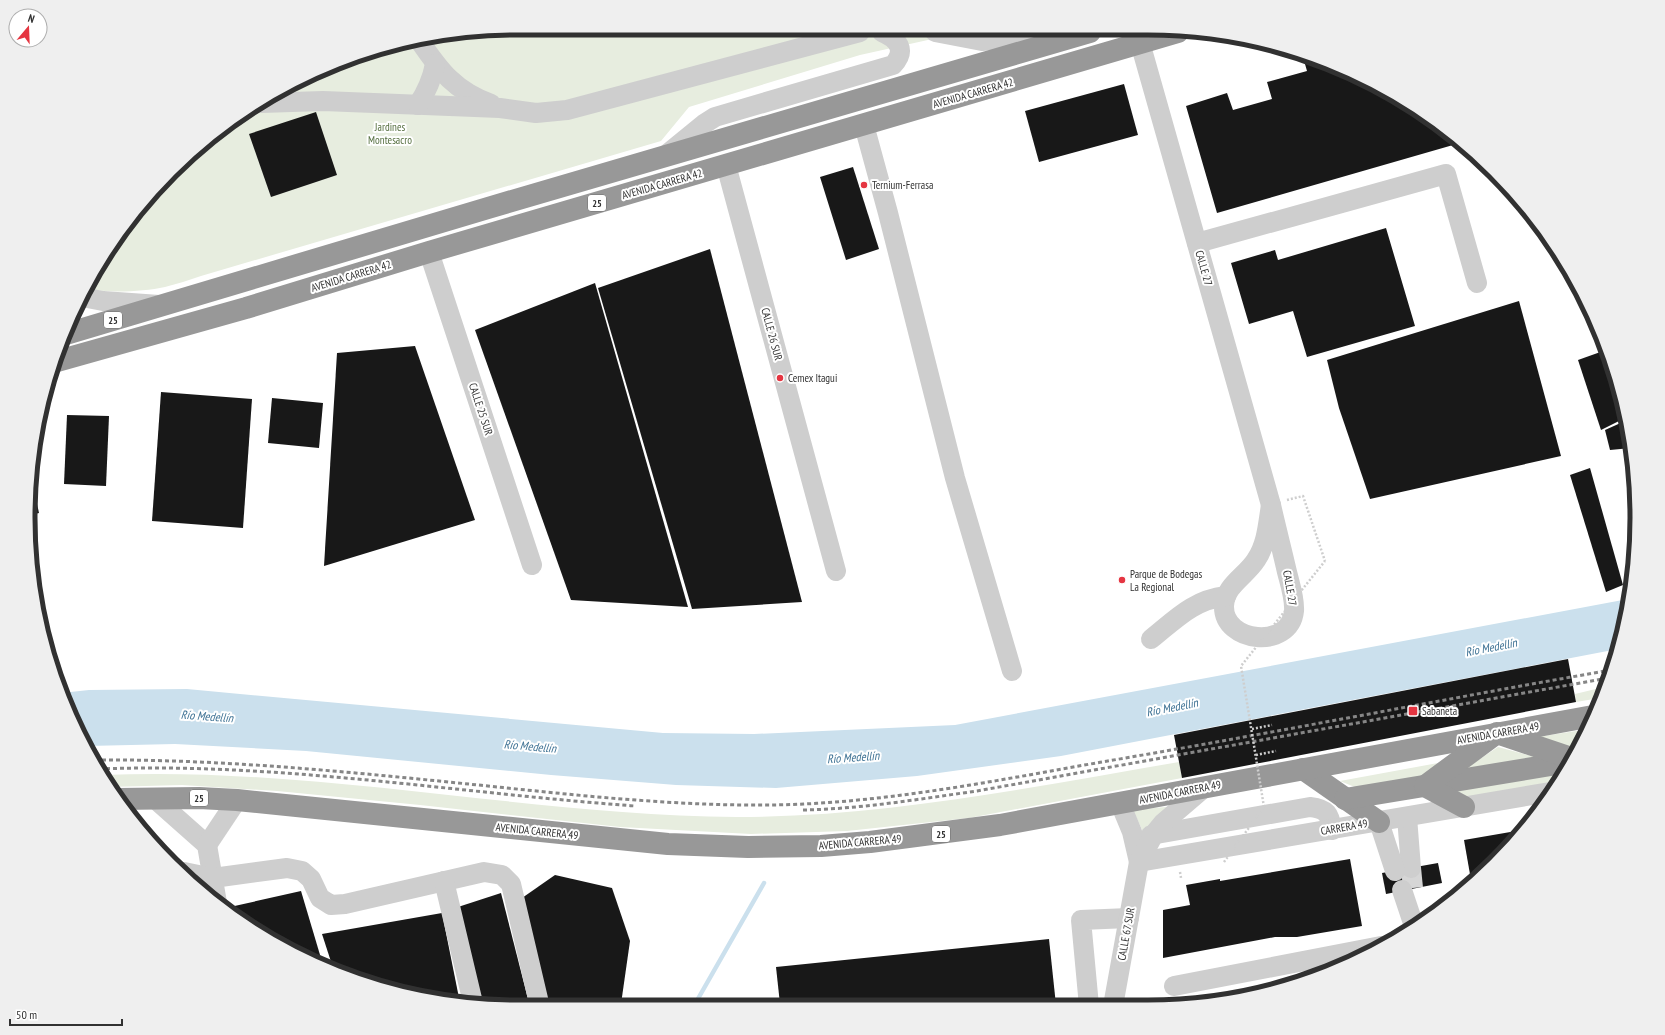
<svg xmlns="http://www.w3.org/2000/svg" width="1665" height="1035" font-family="'PT Sans Narrow',sans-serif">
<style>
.green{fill:#e7eddf}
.water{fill:#cbe0ed}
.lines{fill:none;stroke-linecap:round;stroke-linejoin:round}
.stream{stroke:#cbe0ed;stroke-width:4.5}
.building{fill:#181818}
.minor-tunnel{stroke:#d6d6d6;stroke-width:20;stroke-dasharray:20 10;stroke-linecap:butt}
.path{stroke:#cecece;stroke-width:2.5;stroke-dasharray:2 2;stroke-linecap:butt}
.minor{stroke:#cecece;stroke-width:20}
.highway{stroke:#989898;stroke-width:22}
.rail{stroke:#868686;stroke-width:3;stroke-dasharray:4 3;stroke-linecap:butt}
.path-bridge{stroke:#cecece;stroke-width:2.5;stroke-dasharray:2 2;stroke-linecap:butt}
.poi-dot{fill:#e53541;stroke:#fff;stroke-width:1.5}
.labels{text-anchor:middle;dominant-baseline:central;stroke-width:4;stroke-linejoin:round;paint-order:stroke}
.shield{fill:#fff;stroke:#6f6f6f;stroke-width:1}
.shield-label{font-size:10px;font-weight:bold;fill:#313131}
.street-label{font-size:11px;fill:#313131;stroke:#fff}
.park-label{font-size:11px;fill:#536d3d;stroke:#fff}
.poi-label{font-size:11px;fill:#313131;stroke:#fff;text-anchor:start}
.water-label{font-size:12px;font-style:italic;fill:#3e7294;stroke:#fff}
.rim{fill:none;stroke:#313131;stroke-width:5}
</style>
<rect width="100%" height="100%" fill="#fff"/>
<g class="green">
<path d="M453 32H964L860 55 689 107 661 141 201 276C189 280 177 284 165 287 142 292 109 293 86 289L93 273 129 219 195 150 245 111 360 54Z"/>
<polygon points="1604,687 1600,698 1576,702 1575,694"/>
<polygon points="1589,729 1576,752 1537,737"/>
<polygon points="1498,747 1543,759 1460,772"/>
<path d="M1179 762 1182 778 969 818 847 831 751 834 620 827 420 805 277 791 182 785 109 787 103 775C315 766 525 815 737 817 886 817 1033 787 1179 762Z"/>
<polygon points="1438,763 1419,780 1362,790 1340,781"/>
<polygon points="1563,771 1552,790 1477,803 1457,791"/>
<polygon points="1176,806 1144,834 1133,810"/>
</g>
<polygon class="water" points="1628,599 1618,649 1061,756 917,776 776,788 676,785 551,775 306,751 175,744 87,746 65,705 61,693 89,690 187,689 663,733 754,734 955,725"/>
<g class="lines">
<polyline class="stream" points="695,1004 764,883"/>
</g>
<g class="building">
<polygon points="1303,57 1335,65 1446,129 1460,143 1217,213 1186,106 1227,93 1233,110 1272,99 1267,82 1307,71"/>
<polygon points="1124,84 1138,135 1039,162 1025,111"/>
<polygon points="316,112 337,175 271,197 249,134"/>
<polygon points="853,167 879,249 846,260 820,177"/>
<polygon points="1386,228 1415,326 1307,357 1293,311 1249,324 1231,263 1275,250 1278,260"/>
<polygon points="710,249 802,602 692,609 598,288"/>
<polygon points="595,283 688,607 571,600 475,330"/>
<polygon points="1519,301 1561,456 1370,499 1339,408 1327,360"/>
<polygon points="415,346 475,520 324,566 337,353"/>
<polygon points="1606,350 1611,360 1625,418 1601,430 1578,360"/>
<polygon points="161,392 252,399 243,528 152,521"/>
<polygon points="272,398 323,403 319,448 268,443"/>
<polygon points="67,415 109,416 106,486 64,484"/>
<polygon points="1625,421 1631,448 1610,450 1605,430"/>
<polygon points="1590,468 1623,585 1606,592 1570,475"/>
<polygon points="36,499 39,513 30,515 30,500"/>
<polygon points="1568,659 1576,702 1182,778 1174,735"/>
<polygon points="1522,830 1471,880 1464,840"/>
<polygon points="1350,859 1362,926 1297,937 1275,937 1163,958 1163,910 1190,905 1186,885 1220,879 1220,881"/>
<polygon points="1438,863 1442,883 1386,894 1382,873"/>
<polygon points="555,875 612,888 630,941 621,1004 547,1003 522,898"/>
<polygon points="301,891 323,965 231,912 230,907"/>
<polygon points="501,893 529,1003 480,1003 458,907"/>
<polygon points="442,913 460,1003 454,1003 334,971 322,934"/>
<polygon points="1049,939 1056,1005 780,1004 776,967"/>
</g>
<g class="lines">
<polyline class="minor-tunnel" points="1411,868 1413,888"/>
<g class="path">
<polyline points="1287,500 1303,496 1325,561"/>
<polyline points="1252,729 1272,725"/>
<polyline points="1256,755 1276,751"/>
<polyline points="1180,872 1181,878"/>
</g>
<g class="minor">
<polyline points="935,32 982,41 1003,39 1028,32"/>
<polyline points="1137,32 1271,505"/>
<path d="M419 40C440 71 455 91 491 104"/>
<polyline points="261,103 323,101 500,108 536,113 567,110 860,32"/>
<path d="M418 105C427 91 432 80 435 64"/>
<polyline points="864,125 888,213 955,478 1012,671"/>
<path d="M666 155 704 124 715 117 893 65C907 50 898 39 882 32"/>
<polyline points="726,165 836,571"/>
<polyline points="1197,243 1446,174 1477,283"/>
<polyline points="429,252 532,565"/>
<polyline points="82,297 103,301 159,305"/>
<path d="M1271 505C1276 527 1282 550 1287 572 1290 584 1295 599 1294 611 1290 650 1223 643 1224 606 1225 585 1246 576 1256 560 1267 544 1268 523 1271 505Z"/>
<path d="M1151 639C1176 619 1193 600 1226 596"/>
<polyline points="154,798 207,845 217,903"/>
<polyline points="1120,803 1132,832 1139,862"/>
<polyline points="1407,817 1411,868"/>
<polyline points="1379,822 1395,871"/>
<path d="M1151 835 1310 807C1327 809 1330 814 1332 830"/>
<polyline points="207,845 237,800"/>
<polyline points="1139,862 1550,792"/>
<polyline points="184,872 213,878 287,868 302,871 311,879 320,898 331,905 345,904 484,872 502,875 511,884 539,1003"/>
<polyline points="444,881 473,1003"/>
<polyline points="1402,890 1414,926"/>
<polyline points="1174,986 1381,946"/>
<polyline points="1089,1006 1081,920 1129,918"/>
<polyline points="1113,1006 1139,862 1154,834 1163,823 1205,787"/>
</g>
<g class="highway">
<polyline points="66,334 488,208 1090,32"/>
<polyline points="54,362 246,308 429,252 1178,32"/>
<polyline points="1303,769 1379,822"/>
<polyline points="117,799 199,798 237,800 668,844 748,847 821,846 870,842 1000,825 1593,716"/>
<polyline points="1345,799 1569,762"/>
<polyline points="1464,807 1425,786 1497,733 1571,758"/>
</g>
<g class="rail">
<path d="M95 760C223 759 350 772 478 785 575 795 672 806 769 805 879 804 988 782 1096 763 1268 734 1439 700 1611 670"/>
<path d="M99 769C279 762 456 793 635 806"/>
<path d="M803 810C861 809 919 799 977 791L1608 678"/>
</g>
<polyline class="path-bridge" points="1224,862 1264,807 1241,666 1325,561"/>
</g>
<g class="poi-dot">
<circle cx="864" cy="185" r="4"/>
<circle cx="780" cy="378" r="4"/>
<circle cx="1122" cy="580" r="4"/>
<rect x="1408" y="706" width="10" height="10" rx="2"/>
</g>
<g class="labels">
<g class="shield">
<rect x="588" y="195" width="18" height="16" rx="3"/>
<rect x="104" y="312" width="18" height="16" rx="3"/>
<rect x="190" y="790" width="18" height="16" rx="3"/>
<rect x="932" y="826" width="18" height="16" rx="3"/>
</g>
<g class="shield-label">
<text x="597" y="203">25</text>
<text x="113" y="320">25</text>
<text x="199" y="798">25</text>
<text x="941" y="834">25</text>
</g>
<g class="street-label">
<text transform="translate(973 93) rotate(-16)">AVENIDA CARRERA 42</text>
<text transform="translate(662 184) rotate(-16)">AVENIDA CARRERA 42</text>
<text transform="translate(1204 268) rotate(74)">CALLE 27</text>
<text transform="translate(351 276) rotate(-17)">AVENIDA CARRERA 42</text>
<text transform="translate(772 334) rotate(75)">CALLE 26 SUR</text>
<text transform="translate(481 409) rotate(72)">CALLE 25 SUR</text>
<text transform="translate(1290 588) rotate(80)">CALLE 27</text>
<text transform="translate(1498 733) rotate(-10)">AVENIDA CARRERA 49</text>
<text transform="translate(1180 792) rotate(-11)">AVENIDA CARRERA 49</text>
<text transform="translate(1344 827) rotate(-10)">CARRERA 49</text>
<text transform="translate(537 831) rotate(6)">AVENIDA CARRERA 49</text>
<text transform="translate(860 842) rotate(-5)">AVENIDA CARRERA 49</text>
<text transform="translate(1126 934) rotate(-80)">CALLE 67 SUR</text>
</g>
<g class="park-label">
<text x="390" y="127">Jardines<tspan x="390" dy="13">Montesacro</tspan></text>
</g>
<g class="poi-label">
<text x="872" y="185">Ternium-Ferrasa</text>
<text x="788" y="378">Cemex Itagui</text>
<text x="1130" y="574">Parque de Bodegas<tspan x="1130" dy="13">La Regional</tspan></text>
<text x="1422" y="711">Sabaneta</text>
</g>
<g class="water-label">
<text transform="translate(1491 647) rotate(-11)">Río Medellín</text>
<text transform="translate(1172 707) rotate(-11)">Río Medellín</text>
<text transform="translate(207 716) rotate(4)">Río Medellín</text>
<text transform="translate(530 746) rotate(5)">Río Medellín</text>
<text transform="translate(853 757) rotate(-4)">Río Medellín</text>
</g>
</g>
<path d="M0 0H1665V1035H0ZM517 35H1148A482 482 0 0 1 1630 517V518A482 482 0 0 1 1148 1000H517A482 482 0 0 1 35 518V517A482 482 0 0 1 517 35Z" fill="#efefef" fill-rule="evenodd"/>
<path class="rim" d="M517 35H1148A482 482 0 0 1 1630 517V518A482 482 0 0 1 1148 1000H517A482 482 0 0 1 35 518V517A482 482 0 0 1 517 35Z"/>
<g transform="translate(28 28) rotate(19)"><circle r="19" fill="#ffffff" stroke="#adadad"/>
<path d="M0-3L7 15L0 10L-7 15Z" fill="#e53541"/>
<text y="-6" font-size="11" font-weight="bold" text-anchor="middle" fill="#313131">N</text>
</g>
<path d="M10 1019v6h112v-6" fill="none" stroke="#313131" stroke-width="2"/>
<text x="16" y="1019" font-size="12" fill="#313131" stroke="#ffffff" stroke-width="3" paint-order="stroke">50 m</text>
</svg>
